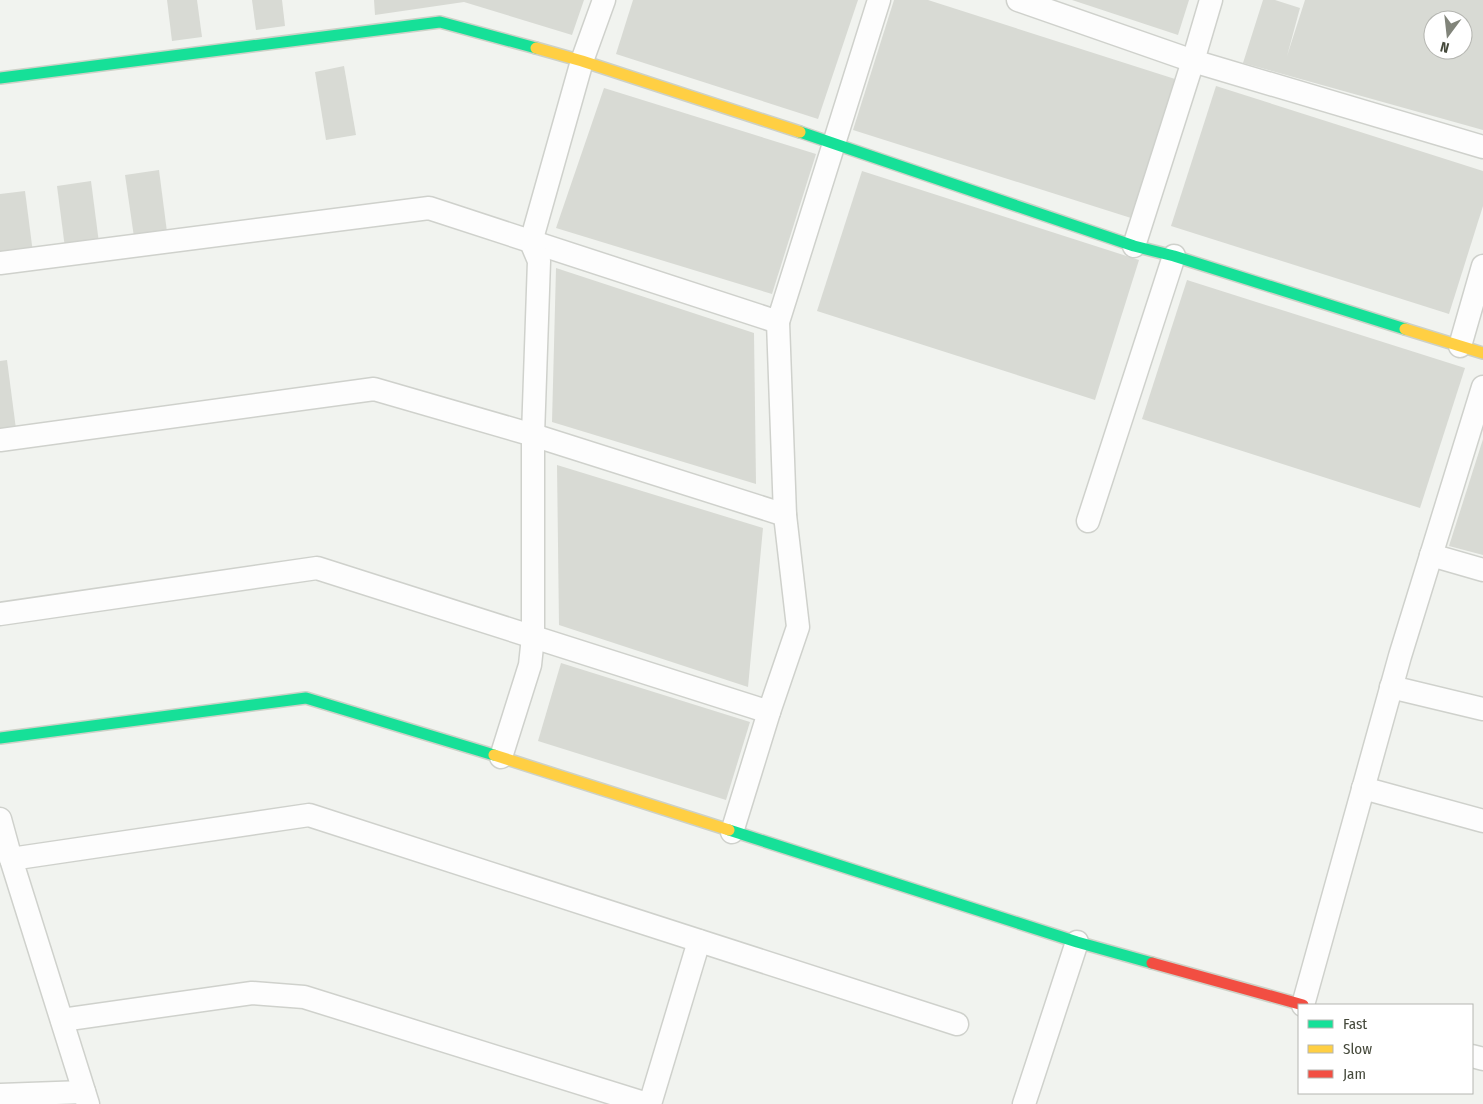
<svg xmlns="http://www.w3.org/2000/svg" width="1483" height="1104" font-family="'Fira Sans Condensed',sans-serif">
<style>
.building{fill:#d8dad4;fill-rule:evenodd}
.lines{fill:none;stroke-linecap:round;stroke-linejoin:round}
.street-casing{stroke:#cfd1cc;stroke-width:25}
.fast-casing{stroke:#cdd1c7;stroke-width:14}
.slow-casing{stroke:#cdd1c7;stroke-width:14}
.jam-casing{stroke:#cdd1c7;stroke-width:14}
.street{stroke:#fdfdfd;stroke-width:22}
.fast{stroke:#16e098;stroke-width:11}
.slow{stroke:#ffcf43;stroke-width:11}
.jam{stroke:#f24e42;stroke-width:11}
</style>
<rect width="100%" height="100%" fill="#f1f3ef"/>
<g class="building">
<polygon points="167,0 197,0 202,37 172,41"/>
<polygon points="252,0 282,0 285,26 256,30"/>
<polygon points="374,0 584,0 572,35 464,2 375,15"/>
<polygon points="633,0 858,0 818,119 616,54"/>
<polygon points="894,0 928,0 1175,79 1131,218 853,130"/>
<polygon points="1072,0 1189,0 1178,35"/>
<path d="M1263 0H1275L1300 8 1287 56 1305 0H1483V130L1243 63ZM1433 20H1463V50H1433Z"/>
<polygon points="344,66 356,135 326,140 315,72"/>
<polygon points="1216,86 1483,171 1483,206 1449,314 1171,226"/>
<polygon points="604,88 816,154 772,294 556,228"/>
<polygon points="159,170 167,232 134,237 125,175"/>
<polygon points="862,171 1139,260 1095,400 817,311"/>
<polygon points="91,181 99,243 65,248 57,186"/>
<polygon points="25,191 33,253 0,258 0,194"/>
<polygon points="556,268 754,333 756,484 552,422"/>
<polygon points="1187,280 1465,368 1420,508 1142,419"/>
<polygon points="7,360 16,429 0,430 0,361"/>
<polygon points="1483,439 1483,555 1449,546"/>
<polygon points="557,465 763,528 748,687 559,625"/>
<polygon points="561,663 750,722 726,800 538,741"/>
</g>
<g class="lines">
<defs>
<g id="street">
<polyline points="1018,0 1193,61 1483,147"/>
<polyline points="1134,246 1193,61 1211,0"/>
<polyline points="0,263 429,208 778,322"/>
<polyline points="1460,346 1483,266"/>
<polyline points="0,440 374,389 533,435 785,515"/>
<polyline points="1088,521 1174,256"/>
<polyline points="1431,555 1483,570"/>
<polyline points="0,614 317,568 769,712"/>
<polyline points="1391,687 1483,709"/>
<polyline points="501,757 530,665 533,637 533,435 539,261 531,242 582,61 604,0"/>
<polyline points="1363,788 1483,821"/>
<polyline points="0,819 11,859"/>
<polyline points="732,832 769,712 798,627 785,515 778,322 879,0"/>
<polyline points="1303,1005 1400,656 1483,387"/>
<polyline points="62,1020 252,993 304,997 647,1104"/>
<polyline points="1472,1056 1483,1059"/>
<polyline points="0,1095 84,1092"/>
<polyline points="88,1104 11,859 309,815 957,1024"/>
<polyline points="650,1104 699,941"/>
<polyline points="1024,1104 1077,942"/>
</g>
<g id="fast">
<polyline points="0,78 440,22 536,48"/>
<polyline points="800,132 1134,246 1174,256 1405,329"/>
<polyline points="0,738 306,698 494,755"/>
<polyline points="729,830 1077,942 1152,963"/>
</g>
<g id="slow">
<polyline points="536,48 582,61 800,132"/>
<polyline points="1405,329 1483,353"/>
<polyline points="494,755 729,830"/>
</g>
<polyline id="jam" points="1152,963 1303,1005"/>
</defs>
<use href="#street" class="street-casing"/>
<use href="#fast" class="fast-casing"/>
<use href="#slow" class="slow-casing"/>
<use href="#jam" class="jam-casing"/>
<use href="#street" class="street"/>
<use href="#fast" class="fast"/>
<use href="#slow" class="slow"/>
<use href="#jam" class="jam"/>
</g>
<rect x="1298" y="1004" width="175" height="90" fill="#ffffff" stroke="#b5b6b1"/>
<rect x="1308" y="1020" width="25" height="8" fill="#16e098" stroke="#b5b6b1"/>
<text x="1343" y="1029" font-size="15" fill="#45493b">Fast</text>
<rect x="1308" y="1045" width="25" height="8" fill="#ffcf43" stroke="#b5b6b1"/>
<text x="1343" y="1054" font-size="15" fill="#45493b">Slow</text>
<rect x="1308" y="1070" width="25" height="8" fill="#f24e42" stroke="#b5b6b1"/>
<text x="1343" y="1079" font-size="15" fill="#45493b">Jam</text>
<g transform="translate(1448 35) rotate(195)"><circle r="24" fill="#ffffff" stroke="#b5b6b1"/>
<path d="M0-4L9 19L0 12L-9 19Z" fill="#81847a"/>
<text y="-8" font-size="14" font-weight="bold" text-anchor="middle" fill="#45493b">N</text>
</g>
</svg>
